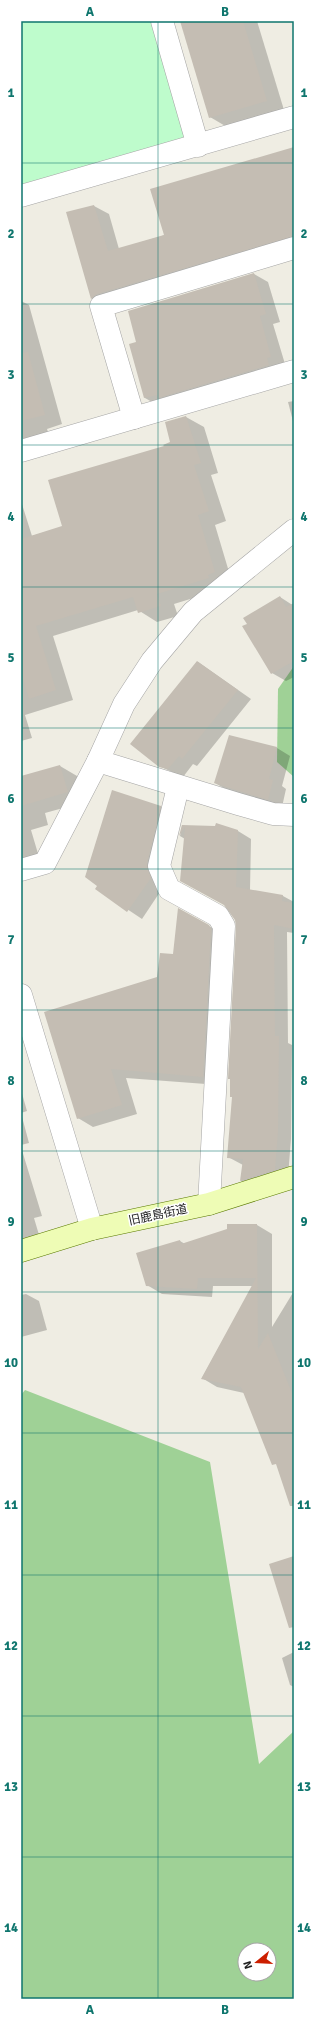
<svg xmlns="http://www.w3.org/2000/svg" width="315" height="2020" font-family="Signika,'Noto Sans JP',sans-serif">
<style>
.forest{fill:#9fd196;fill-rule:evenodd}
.park{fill:#befccc}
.shadow{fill:#0003}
.building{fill:#c4bdb3}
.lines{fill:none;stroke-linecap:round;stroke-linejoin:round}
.street-casing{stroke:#a5a5a5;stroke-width:23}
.secondary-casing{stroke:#5a7a00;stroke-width:23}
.street{stroke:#fff;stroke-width:22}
.secondary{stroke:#eefcb5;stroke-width:22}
.grid{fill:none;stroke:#0f766e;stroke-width:1;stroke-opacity:0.55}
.labels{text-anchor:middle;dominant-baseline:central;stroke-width:3;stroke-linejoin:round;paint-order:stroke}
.street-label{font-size:12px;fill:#1e1e1e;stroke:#fff}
.neatline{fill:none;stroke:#0f766e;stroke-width:1.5}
.grid-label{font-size:13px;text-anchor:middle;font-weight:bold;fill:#0f766e}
</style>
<rect width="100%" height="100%" fill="#efede3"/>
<g class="forest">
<polygon points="294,666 294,777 277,762 278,689"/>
<path d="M25 1390 210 1462 259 1764 294 1731V1999H21V1395ZM245 1950H269V1974H245Z"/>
</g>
<polygon class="park" points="21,21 162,21 198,146 21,196"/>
<g class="shadow">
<polygon points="181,21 257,21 284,110 227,127 210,117"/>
<polygon points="294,148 294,248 106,307 92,299 68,213 94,206 109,214 119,249 165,235"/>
<polygon points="254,274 268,282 280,322 273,324 285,364 159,406 145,398 137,342"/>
<polygon points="21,301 29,305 62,424 47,429 49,435 27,441 21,437"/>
<polygon points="294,401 294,425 288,402"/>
<polygon points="186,417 204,427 218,473 211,475 226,521 215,525 232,582 226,588 174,604 178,616 157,622 138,610 53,636 73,700 25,715 32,738 21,741 21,501 32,536 63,527 171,443 166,423"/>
<polygon points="280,597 294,606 294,677 286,681 272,673 248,624"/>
<polygon points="198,662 251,699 197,766 193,764 183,777 159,766"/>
<polygon points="230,736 277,748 290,756 282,786 286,789 282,807 229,791 215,783"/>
<polygon points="60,766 77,776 85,802 45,813 48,825 31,830 39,857 21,862 21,777"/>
<polygon points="160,806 174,815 164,886 142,919 97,889"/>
<polygon points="182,826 238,831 251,839 250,890 283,896 294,902 294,933 287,932 288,1043 292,1045 291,1139 288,1177 254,1188 241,1181 243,1165 228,1157 233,1098 231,1096 237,926 236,919 185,839 180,836"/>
<polygon points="209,926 225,936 219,1085 126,1078 137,1114 93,1127 78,1118 158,978 174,955"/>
<polygon points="21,1090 27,1111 21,1113"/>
<polygon points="21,1113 29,1143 21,1145"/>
<polygon points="21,1147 42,1216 34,1218 42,1245 21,1255"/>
<polygon points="257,1225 272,1234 272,1327 294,1291 294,1457 244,1393 217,1387 202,1378 253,1286 213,1286 212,1297 162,1294 147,1285 180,1241 185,1244"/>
<polygon points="26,1294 39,1301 47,1330 21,1337 21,1295"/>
<polygon points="294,1652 294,1687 290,1685 282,1658"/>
</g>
<g class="building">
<polygon points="180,21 243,21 267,101 209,118"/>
<polygon points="294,147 294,236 97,294 91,299 66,212 94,205 108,251 164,235 150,189"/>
<polygon points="254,273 266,314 260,316 271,357 267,358 269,365 158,398 158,395 144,398 129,344 136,342 128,311"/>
<polygon points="28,352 45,415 21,421 21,353"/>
<polygon points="186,416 201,463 194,465 209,511 198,515 215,572 208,575 209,578 157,594 161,606 138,613 133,597 36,626 56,690 29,699 21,673 21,539 62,526 48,480 164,446 163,445 170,442 165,422"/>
<polygon points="280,596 286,607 294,603 294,661 271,674 242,626 247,624 243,618"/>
<polygon points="197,661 238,690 182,759 179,756 168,769 159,767 130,744"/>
<polygon points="229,735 277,747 269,779 273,780 268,800 214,783"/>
<polygon points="60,765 68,792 21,806 21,776"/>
<polygon points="112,790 161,806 147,863 151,878 127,912 95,889 97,886 85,877"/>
<polygon points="216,823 238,830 236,887 283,895 282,901 294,903 294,929 274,925 275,1036 279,1036 278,1131 275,1170 240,1181 243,1159 227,1158 232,1097 230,1097 230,1079 228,1079 236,926 235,920 224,905 180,881 185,827 179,836 182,825 215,826"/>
<polygon points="178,908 209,925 211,929 203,1077 111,1069 122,1105 77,1119 44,1012 157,977 160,953 173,954"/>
<polygon points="227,1224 257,1224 258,1349 268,1333 294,1398 294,1506 290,1506 276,1464 272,1465 241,1387 201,1379 256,1278 198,1278 197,1289 146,1286 136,1253 180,1240 181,1244 227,1229"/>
<polygon points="294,1556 294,1627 289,1628 269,1564"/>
</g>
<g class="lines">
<defs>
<g id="street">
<polyline points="162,21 198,146"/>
<polyline points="21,196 294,117"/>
<polyline points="134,418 101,306 294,248"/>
<polyline points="21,451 294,371"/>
<polyline points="98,761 238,804 273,814 294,815"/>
<polyline points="178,787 159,866 169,889 218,916 224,926 209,1204"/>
<polyline points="21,870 45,863 98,761 124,704 152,661 193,612 294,530"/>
<polyline points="21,995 92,1229"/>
</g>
<polyline id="secondary" points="21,1251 92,1229 209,1204 294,1177"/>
</defs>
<use href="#street" class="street-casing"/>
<use href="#secondary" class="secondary-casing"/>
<use href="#street" class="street"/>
<use href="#secondary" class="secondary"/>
</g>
<path class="grid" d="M158 21V1999M21 163H294M21 304H294M21 445H294M21 587H294M21 728H294M21 869H294M21 1010H294M21 1151H294M21 1292H294M21 1433H294M21 1575H294M21 1716H294M21 1857H294"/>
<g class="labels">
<g class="street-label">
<text transform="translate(158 1215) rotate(-12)">旧鹿島街道</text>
</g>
</g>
<rect width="315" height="2020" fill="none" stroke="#ffffff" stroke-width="44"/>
<g transform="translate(257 1962) rotate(252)"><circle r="19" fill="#ffffff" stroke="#a5a5a5"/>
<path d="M0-3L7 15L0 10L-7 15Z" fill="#cc1f00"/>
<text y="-6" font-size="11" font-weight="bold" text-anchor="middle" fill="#1e1e1e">N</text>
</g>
<rect x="22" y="22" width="271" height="1976" class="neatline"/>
<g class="grid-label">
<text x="90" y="16">A</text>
<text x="225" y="16">B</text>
<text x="11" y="97">1</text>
<text x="304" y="97">1</text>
<text x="11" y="238">2</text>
<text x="304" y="238">2</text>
<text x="11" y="379">3</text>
<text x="304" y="379">3</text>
<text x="11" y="521">4</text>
<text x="304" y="521">4</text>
<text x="11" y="662">5</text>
<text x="304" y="662">5</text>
<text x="11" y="803">6</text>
<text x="304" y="803">6</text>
<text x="11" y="944">7</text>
<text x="304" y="944">7</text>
<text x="11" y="1085">8</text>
<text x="304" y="1085">8</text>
<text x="11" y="1226">9</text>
<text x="304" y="1226">9</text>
<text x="11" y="1367">10</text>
<text x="304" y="1367">10</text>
<text x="11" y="1509">11</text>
<text x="304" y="1509">11</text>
<text x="11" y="1650">12</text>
<text x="304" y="1650">12</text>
<text x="11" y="1791">13</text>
<text x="304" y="1791">13</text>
<text x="11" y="1932">14</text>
<text x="304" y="1932">14</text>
<text x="90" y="2014">A</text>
<text x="225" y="2014">B</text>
</g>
</svg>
